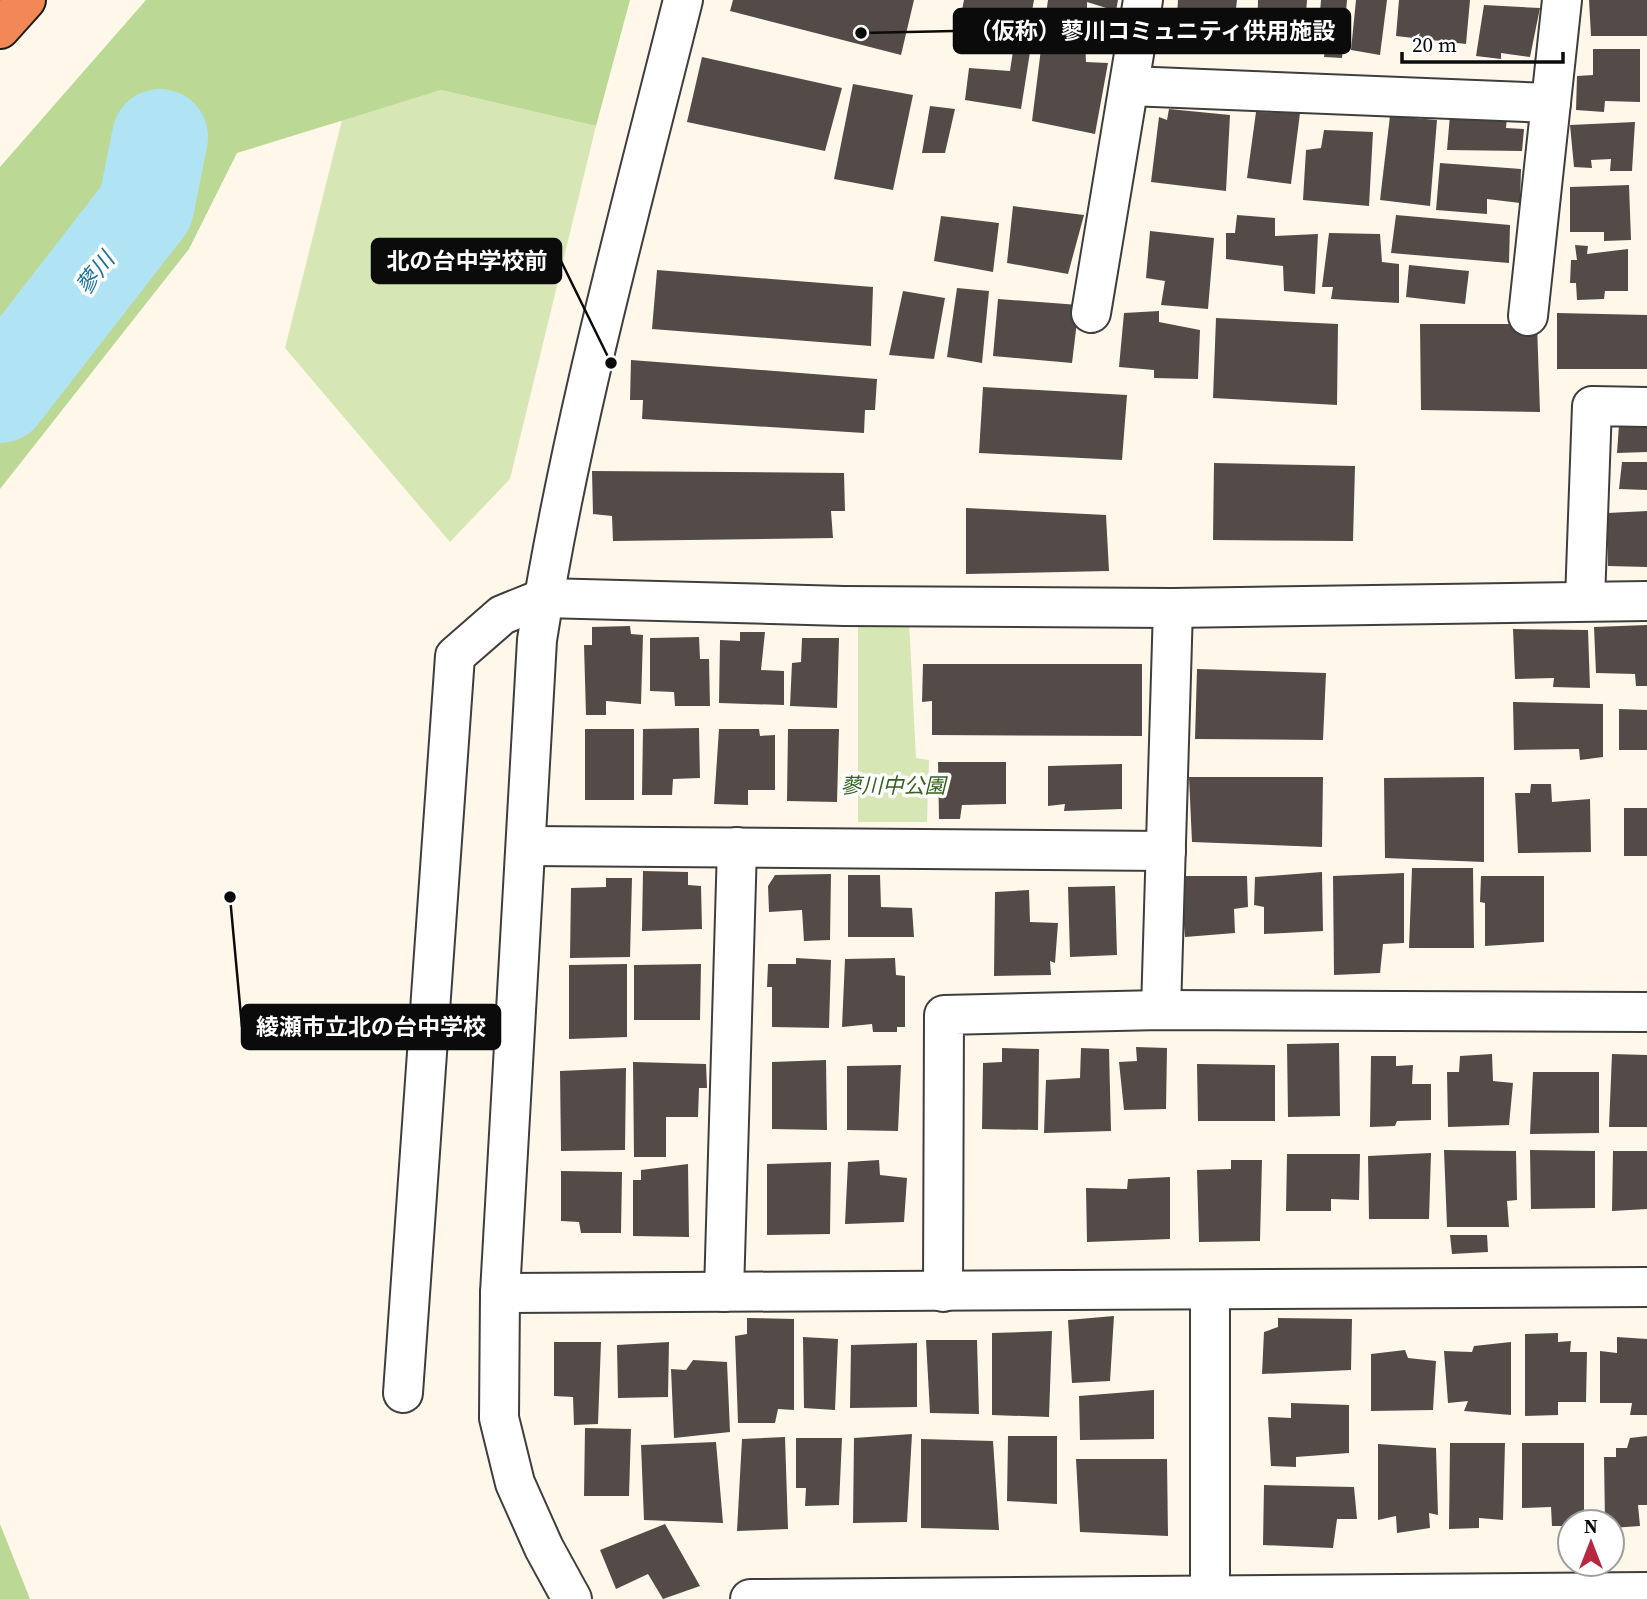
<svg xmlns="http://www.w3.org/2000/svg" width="1647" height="1599" font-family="'Source Serif 4','Noto Sans JP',serif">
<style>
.green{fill:#d6e7b5}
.forest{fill:#bcd895}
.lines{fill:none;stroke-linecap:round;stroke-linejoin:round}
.river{stroke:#b0e4f5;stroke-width:96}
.building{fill:#544b48}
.minor-casing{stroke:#3e3e3e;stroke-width:42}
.highway-casing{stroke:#1c1c1c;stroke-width:42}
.minor{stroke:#fff;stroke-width:38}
.highway{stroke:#f18855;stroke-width:38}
.labels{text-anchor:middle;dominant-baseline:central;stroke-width:7;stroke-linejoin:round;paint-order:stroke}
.park-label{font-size:21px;font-style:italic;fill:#34611e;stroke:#fff}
.water-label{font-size:23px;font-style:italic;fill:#187299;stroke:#fff}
.leader{fill:none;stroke:#0b0b0b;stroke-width:2.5}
.callout-dot{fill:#0b0b0b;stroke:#fff;stroke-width:2.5}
.callout{fill:#0b0b0b;stroke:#0b0b0b;stroke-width:2.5}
.callout-label{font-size:23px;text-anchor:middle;font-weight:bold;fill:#fff}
</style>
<rect width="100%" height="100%" fill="#fff8ea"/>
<g class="green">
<polygon points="441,90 596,126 510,479 450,542 285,348 342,120"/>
<polygon points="858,619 909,620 916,758 929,760 927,822 858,822"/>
</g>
<g class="forest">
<polygon points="146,0 630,0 596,126 441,90 237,153 189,249 0,489 0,167"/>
<polygon points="0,1524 30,1599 0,1599"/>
</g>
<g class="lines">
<polyline class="river" points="0,395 146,207 160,137"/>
</g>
<g class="building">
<polygon points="733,0 914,0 901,55 730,11"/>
<polygon points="964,0 1034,0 1026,44 958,30"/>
<polygon points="1048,0 1118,0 1116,11 1087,2 1087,21 1046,14"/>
<polygon points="1178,0 1237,0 1231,53 1175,51"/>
<polygon points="1258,0 1307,0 1304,42 1257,39"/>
<polygon points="1321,0 1347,0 1342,58 1324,57 1327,34 1318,35"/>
<polygon points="1356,0 1387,0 1380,55 1351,50"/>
<polygon points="1399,0 1470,0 1466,44 1396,36"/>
<polygon points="1589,0 1647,0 1647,36 1591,36"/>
<polygon points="1484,5 1540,8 1530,57 1501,53 1501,59 1476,56"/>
<polygon points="1042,41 1085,41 1086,62 1108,63 1095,134 1032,121"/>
<polygon points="1593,49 1640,49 1640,102 1605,101 1604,112 1576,110 1577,76 1593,75"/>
<polygon points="1013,51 1030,52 1021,109 965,100 969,68 1010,71"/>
<polygon points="702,57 842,88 825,151 687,122"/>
<polygon points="853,84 913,95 893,190 834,179"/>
<polygon points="930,106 955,109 945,153 922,153"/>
<polygon points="1169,109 1230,115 1226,191 1151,182 1159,117 1167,120"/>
<polygon points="1256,112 1300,113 1291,184 1247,178"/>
<polygon points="1450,115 1507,117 1506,128 1524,129 1522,151 1447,150"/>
<polygon points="1390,116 1437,120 1430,206 1380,200"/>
<polygon points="1635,122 1632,171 1610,171 1611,159 1591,160 1592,168 1574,167 1570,125"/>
<polygon points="1324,130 1373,132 1369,206 1303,200 1306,150 1321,148"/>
<polygon points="1440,163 1521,169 1520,203 1487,199 1487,214 1436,210"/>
<polygon points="1629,185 1631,240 1604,241 1604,232 1570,232 1570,187"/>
<polygon points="1013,206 1084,215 1068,274 1007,263"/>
<polygon points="1237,215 1275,218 1275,236 1318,234 1315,294 1284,291 1283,266 1226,259 1226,233 1235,233"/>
<polygon points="1396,215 1510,225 1509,263 1391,253"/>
<polygon points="941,216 999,223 993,272 934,261"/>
<polygon points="1150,231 1214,238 1208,309 1161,305 1165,281 1146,278"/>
<polygon points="1329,233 1380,234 1382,262 1399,264 1399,303 1331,299 1333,287 1322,287"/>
<polygon points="1575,245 1588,246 1587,254 1628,249 1628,291 1605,291 1604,299 1577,300 1576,283 1570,283 1571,260 1577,260"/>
<polygon points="1409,265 1469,271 1465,304 1406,297"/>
<polygon points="657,270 873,287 871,346 652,329"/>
<polygon points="957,288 989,291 982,363 947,357"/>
<polygon points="903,291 945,298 934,359 889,355"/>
<polygon points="998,299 1079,305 1072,363 993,356"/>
<polygon points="1159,311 1159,322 1200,330 1198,379 1154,378 1154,370 1119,367 1124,313"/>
<polygon points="1557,313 1647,315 1647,369 1557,369"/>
<polygon points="1216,318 1338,324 1337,405 1213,398"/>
<polygon points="1420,324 1537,324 1540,412 1421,410"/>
<polygon points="631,360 877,379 875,410 865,410 864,433 642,419 643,400 630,400"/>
<polygon points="983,387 1127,395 1122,460 979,453"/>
<polygon points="1647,424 1647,452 1617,453 1619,425"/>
<polygon points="1622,462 1647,462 1647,490 1619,489"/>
<polygon points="1214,463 1355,466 1353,541 1213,540"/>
<polygon points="592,471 844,473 845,511 831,511 833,538 613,541 612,516 593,514"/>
<polygon points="966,508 1106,515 1109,571 966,574"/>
<polygon points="1647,511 1647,567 1608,566 1608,513"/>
<polygon points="1647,625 1647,686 1636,686 1635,674 1596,673 1594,627"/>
<polygon points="630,626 631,634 643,635 641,704 606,701 606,715 586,715 584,645 592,645 592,627"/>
<polygon points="1513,629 1588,630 1590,688 1553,687 1554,678 1515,679"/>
<polygon points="740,632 765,632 761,670 784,671 784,705 719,703 720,640 740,641"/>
<polygon points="699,637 700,659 709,659 710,706 675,706 674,692 650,691 650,638"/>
<polygon points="802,638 839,638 837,708 790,706 792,663 801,662"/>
<polygon points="923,664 1142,664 1142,736 932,735 932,701 922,702"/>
<polygon points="1197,669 1326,673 1323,740 1195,739"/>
<polygon points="1513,702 1603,704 1603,757 1580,760 1579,749 1514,750"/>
<polygon points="1619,709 1647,710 1647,750 1619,750"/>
<polygon points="699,728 700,778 673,779 672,795 642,795 643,729"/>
<rect x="585" y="729" width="49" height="71"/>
<polygon points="719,729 759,729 760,736 775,735 775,790 748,790 748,805 714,804"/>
<polygon points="788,729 839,729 837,802 787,801"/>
<polygon points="938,762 1006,762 1006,804 962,805 960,819 939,819"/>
<polygon points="1122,764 1122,809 1064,811 1065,804 1048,806 1048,766"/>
<polygon points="1189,777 1323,777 1322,847 1192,842"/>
<polygon points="1484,777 1484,862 1385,858 1384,778"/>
<polygon points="1531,784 1551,784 1552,802 1590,799 1591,852 1518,853 1515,793 1530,793"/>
<rect x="1624" y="808" width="23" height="48"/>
<polygon points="1412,868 1473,868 1474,948 1409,948"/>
<polygon points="643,871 688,872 688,885 701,886 702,929 642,931"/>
<polygon points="1322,872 1323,931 1264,934 1264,907 1254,905 1255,877"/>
<polygon points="1404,873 1404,943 1383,944 1380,973 1334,975 1333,876"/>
<polygon points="831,874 830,940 804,941 802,910 769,912 768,886 775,875"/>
<polygon points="848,875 880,875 881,907 912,908 914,937 848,937"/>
<polygon points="1180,876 1247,876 1248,907 1234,909 1235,933 1185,937"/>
<polygon points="1481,876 1544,876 1544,942 1485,946 1485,903 1480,902"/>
<polygon points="606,878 632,878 630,957 570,958 571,888 606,887"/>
<polygon points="1115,886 1117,955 1070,957 1068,887"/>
<polygon points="1029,890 1030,922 1058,923 1055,963 1050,961 1051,975 994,976 995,892"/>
<polygon points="796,958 831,960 829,1028 772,1027 772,987 767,987 768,964 796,964"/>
<polygon points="895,958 896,975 905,976 905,1027 897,1027 897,1032 873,1032 872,1024 842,1027 845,959"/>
<polygon points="627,964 627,1037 569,1039 569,965"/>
<polygon points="701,964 700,1020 634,1020 634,965"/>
<polygon points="1339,1043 1340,1116 1288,1117 1287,1044"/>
<polygon points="1136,1047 1167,1048 1166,1109 1124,1110 1119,1062 1137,1061"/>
<polygon points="1002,1048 1039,1049 1038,1130 982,1129 983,1063 1002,1062"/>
<polygon points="1081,1048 1109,1049 1111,1131 1044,1133 1046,1080 1080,1078"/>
<polygon points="1492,1054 1493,1081 1513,1083 1509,1125 1448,1127 1447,1072 1459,1072 1460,1056"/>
<polygon points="1612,1054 1647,1055 1647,1127 1609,1127"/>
<polygon points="1371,1056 1396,1056 1396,1066 1413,1065 1412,1084 1431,1084 1431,1120 1397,1121 1395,1126 1370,1127"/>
<polygon points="826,1060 827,1130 772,1129 772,1062"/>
<polygon points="633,1062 706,1064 707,1088 699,1088 698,1117 666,1117 666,1157 634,1157"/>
<polygon points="1197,1064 1275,1065 1275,1121 1198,1121"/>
<polygon points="901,1065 898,1131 847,1130 847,1066"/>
<polygon points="626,1068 625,1150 561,1151 560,1071"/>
<polygon points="1533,1072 1599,1072 1599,1133 1530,1134"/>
<polygon points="1444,1150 1516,1151 1517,1200 1507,1201 1509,1227 1447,1227"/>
<polygon points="1530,1150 1595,1151 1595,1208 1531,1209"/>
<polygon points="1613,1151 1647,1151 1647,1209 1612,1211"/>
<polygon points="1431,1153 1429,1219 1369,1219 1368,1156"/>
<polygon points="1287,1154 1360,1154 1359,1200 1331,1199 1331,1211 1286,1211"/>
<polygon points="879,1160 880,1175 907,1178 904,1222 845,1224 848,1162"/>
<polygon points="1231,1160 1262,1160 1260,1241 1199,1242 1197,1170 1231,1169"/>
<polygon points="831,1162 830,1234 767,1235 767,1164"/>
<polygon points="688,1164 689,1237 633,1236 633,1180 641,1180 641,1170"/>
<polygon points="561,1171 622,1172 621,1233 581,1233 579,1222 561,1221"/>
<polygon points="1170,1177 1170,1239 1087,1242 1086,1188 1127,1189 1128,1179"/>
<polygon points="1450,1235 1487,1235 1488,1252 1452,1254"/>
<polygon points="1114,1316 1110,1381 1072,1383 1068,1320"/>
<polygon points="747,1318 794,1319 794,1410 778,1409 775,1423 738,1423 735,1336 747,1334"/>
<polygon points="1278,1318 1352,1319 1351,1370 1262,1374 1264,1332 1278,1327"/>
<polygon points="1052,1331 1049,1417 992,1415 992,1333"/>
<polygon points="1558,1333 1558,1342 1571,1341 1570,1352 1587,1352 1586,1402 1558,1402 1558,1415 1525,1416 1525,1334"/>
<polygon points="803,1337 838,1339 835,1410 804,1408"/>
<polygon points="1617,1337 1647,1339 1647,1415 1630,1415 1632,1403 1600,1403 1600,1351 1617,1353"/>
<polygon points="926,1340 977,1340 979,1414 930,1413"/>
<polygon points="554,1342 601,1342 598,1424 574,1425 573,1397 554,1396"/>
<polygon points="669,1342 668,1397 618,1398 617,1345"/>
<polygon points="1511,1342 1511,1415 1464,1411 1468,1401 1448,1403 1444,1351 1472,1352 1474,1346"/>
<polygon points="917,1343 917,1407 850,1408 851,1345"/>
<polygon points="1405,1350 1408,1358 1436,1361 1433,1410 1371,1411 1371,1354"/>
<polygon points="693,1360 727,1362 730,1432 674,1438 671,1369 686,1370"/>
<polygon points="1154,1390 1154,1439 1080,1440 1079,1396"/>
<polygon points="1291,1403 1349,1405 1349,1453 1296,1457 1296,1467 1271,1466 1268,1417 1291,1418"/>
<polygon points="585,1428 631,1429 629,1496 584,1496"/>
<polygon points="912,1434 907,1522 853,1523 854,1438"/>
<polygon points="1008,1436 1057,1436 1057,1504 1007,1501"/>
<polygon points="1647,1436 1647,1505 1638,1505 1640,1526 1612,1528 1612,1522 1605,1522 1604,1457 1616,1457 1616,1448 1627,1448 1630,1438"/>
<polygon points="785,1437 788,1529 737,1531 742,1439"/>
<polygon points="796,1438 842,1438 839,1505 805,1506 806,1488 796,1488"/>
<polygon points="921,1439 993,1441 999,1530 921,1528"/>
<polygon points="716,1442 723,1523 644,1520 641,1445"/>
<polygon points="1450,1443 1505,1443 1503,1520 1479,1518 1479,1528 1449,1529"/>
<polygon points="1522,1443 1584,1443 1584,1522 1570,1522 1570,1526 1552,1526 1551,1507 1522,1508"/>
<polygon points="1378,1444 1436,1448 1438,1515 1429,1513 1430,1528 1397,1533 1396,1516 1378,1520"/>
<polygon points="1076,1459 1167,1459 1168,1536 1080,1532"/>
<polygon points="1264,1485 1354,1487 1357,1519 1337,1519 1333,1548 1263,1545"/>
<polygon points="665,1524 700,1586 663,1599 648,1574 616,1589 600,1550"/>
</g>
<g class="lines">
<defs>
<g id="minor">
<polyline points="1129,86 1551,103"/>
<polyline points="1091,313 1143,0"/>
<polyline points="1528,316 1562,0"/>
<polyline points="1585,600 1592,406 1647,407"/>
<polyline points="528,846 1166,851"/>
<polyline points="1161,1010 1173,608"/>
<polyline points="1210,1290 1210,1596"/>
<polyline points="724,1292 737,847"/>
<polyline points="943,1292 944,1015 1161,1010 1647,1012"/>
<polyline points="500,1293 1647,1287"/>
<polyline points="403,1393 455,656 502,615 544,598 844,606 1173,608 1647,601"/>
<path d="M572 1599 544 1548 515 1483 499 1418 500 1293 537 640C571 424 630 212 683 0"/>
<polyline points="750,1599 1647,1592"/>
</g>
<polyline id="highway" points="0,29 26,0"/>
</defs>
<use href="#minor" class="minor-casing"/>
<use href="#highway" class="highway-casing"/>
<use href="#minor" class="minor"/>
<use href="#highway" class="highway"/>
</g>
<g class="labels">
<g class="park-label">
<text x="893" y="785">蓼川中公園</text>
</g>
<g class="water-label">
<text transform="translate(95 273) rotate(-52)">蓼川</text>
</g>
</g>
<path class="leader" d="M861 33L954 31M611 363L561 261M230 897L242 1027"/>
<g class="callout-dot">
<circle cx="861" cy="33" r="7"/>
<circle cx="611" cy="363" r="7"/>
<circle cx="230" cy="897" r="7"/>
</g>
<g class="callout">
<rect x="954" y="9" width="396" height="44" rx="7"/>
<rect x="372" y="239" width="189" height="44" rx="7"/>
<rect x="242" y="1005" width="258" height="44" rx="7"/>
</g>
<g class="callout-label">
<text x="1152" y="39">（仮称）蓼川コミュニティ供用施設</text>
<text x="467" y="269">北の台中学校前</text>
<text x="371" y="1035">綾瀬市立北の台中学校</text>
</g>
<g transform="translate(1591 1543)"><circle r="33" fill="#ffffff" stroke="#9d9d9d" stroke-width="2"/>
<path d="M0-5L12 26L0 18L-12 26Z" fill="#b82741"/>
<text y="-10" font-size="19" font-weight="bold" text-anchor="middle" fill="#0b0b0b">N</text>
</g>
<path d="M1402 52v10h161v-10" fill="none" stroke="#0b0b0b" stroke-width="3.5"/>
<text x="1412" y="52" font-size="21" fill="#0b0b0b" stroke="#ffffff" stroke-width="5" paint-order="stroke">20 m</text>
</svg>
